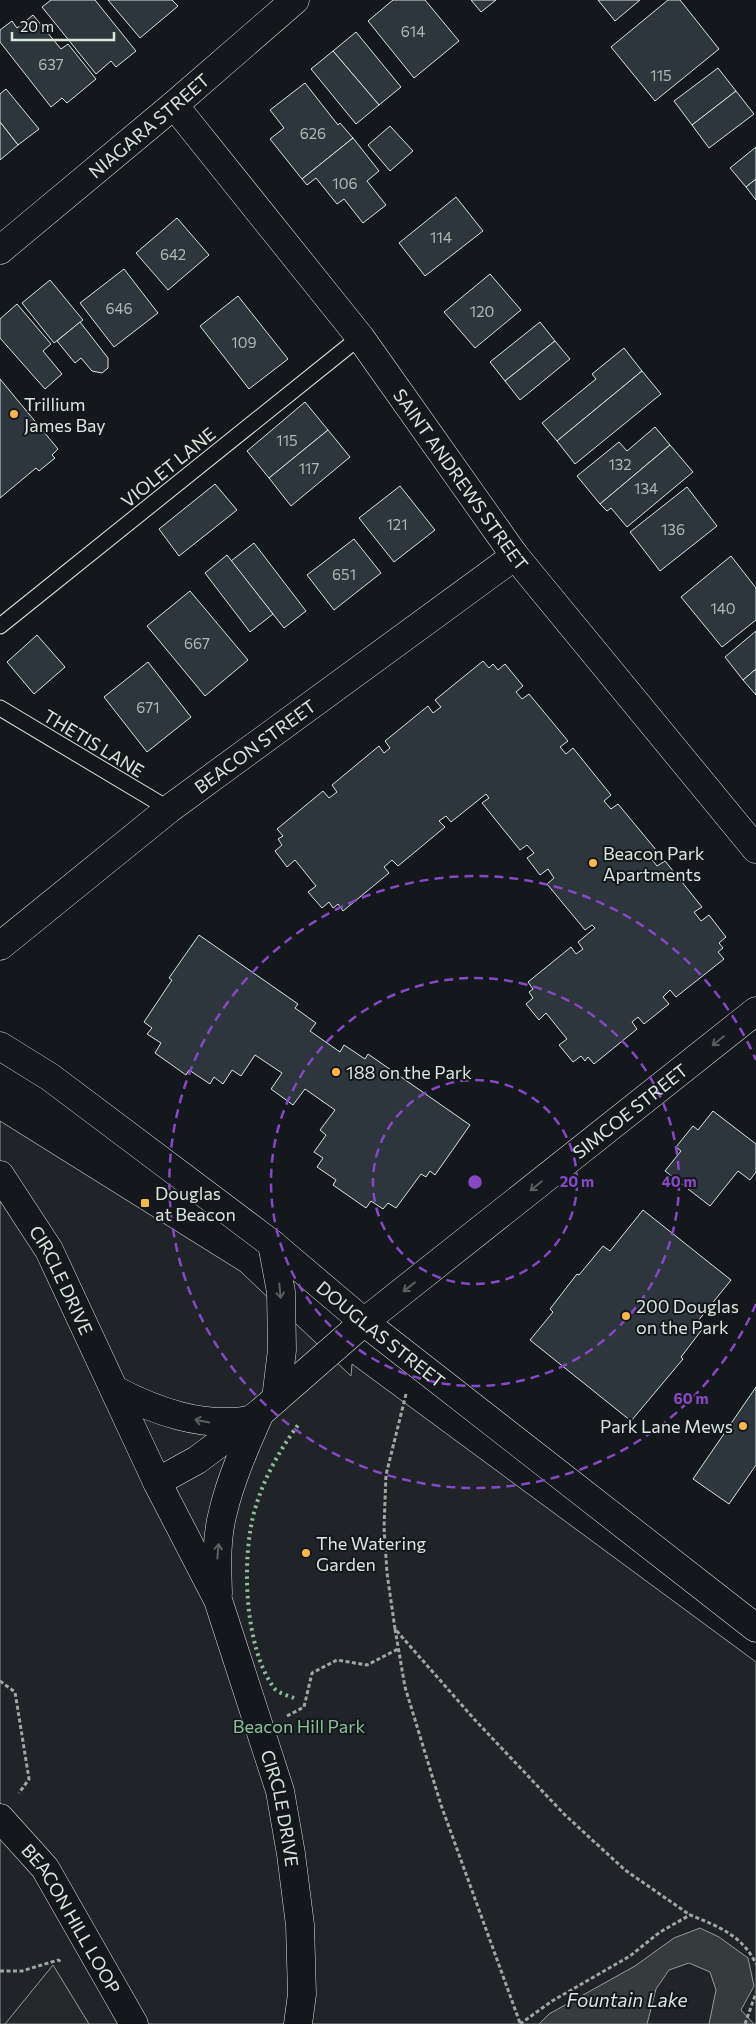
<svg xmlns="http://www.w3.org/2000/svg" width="756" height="2024" font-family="Commissioner,sans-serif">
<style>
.green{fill:#202428;stroke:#939e99}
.parking{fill:#24282b;stroke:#939e99}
.water{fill:#363b3e;stroke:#939e99}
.building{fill:#2c363c;stroke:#d8e6dc}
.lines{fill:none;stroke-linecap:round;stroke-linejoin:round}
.service-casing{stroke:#d8e6dc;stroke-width:17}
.minor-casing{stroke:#d8e6dc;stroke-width:29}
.primary-casing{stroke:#d8e6dc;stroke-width:29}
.path{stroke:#9da8a2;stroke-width:3;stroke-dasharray:4 2.5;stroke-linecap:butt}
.service{stroke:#14181c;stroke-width:15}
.minor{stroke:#14181c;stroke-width:28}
.primary{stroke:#14181c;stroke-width:28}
.hedge{stroke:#8ac095;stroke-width:4;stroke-dasharray:2.5 4;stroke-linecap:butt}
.oneway{stroke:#59605f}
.ring{fill:none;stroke:#8948c3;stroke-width:2.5;stroke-dasharray:9 6}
.poi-dot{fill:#ffb74d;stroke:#14181c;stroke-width:2}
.labels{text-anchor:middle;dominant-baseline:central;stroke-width:4;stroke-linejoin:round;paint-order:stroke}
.number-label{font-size:15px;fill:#adbab4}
.street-label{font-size:18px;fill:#d8e6dc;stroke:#14181c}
.poi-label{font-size:18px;fill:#d8e6dc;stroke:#14181c;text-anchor:start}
.park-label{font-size:18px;fill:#8ac095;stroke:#14181c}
.water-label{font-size:19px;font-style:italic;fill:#d8e6dc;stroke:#14181c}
.centre{fill:#8948c3;stroke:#14181c;stroke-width:2.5}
.ring-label{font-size:15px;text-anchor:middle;font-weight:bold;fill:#8948c3;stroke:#14181c;stroke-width:4;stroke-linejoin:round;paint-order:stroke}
</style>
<rect width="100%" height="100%" fill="#14181c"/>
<polygon class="green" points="0,1121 240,1271 351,1376 352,1364 756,1662 756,2024 0,2024"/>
<polygon class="parking" points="53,1965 89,2024 5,2024"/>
<polygon class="water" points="700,1928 719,1937 748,1958 754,1986 741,2010 754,2024 709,2024 716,1990 710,1972 689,1963 669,1970 656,1989 647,2024 539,2024 549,2014 635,1966 674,1938"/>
<g class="building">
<polygon points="51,0 95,0 136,51 116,67 111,61 96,74 42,7"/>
<polygon points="108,0 172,0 178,6 140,38"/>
<polygon points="393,0 425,0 459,41 414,78 368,21"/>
<polygon points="471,0 496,0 481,12"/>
<polygon points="598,0 640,0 615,21"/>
<polygon points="668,0 680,0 719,49 655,101 611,47"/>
<polygon points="33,15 61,49 68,44 96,79 67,103 62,98 51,107 0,42 0,30 12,21 17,28"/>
<polygon points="356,32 401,87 379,105 333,51"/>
<polygon points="333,51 379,105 356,124 311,69"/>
<polygon points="718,68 736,91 692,125 674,101"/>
<polygon points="305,83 338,125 340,123 353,138 302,179 270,139 284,128 270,110"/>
<polygon points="6,89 39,129 18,145 0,122 0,94"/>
<polygon points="736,91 754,114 709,148 692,125"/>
<polygon points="0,122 18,145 0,160"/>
<polygon points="390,126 413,151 390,171 368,145"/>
<polygon points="353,138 379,171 367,181 386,205 363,223 344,199 337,204 316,178 307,185 302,179"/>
<polygon points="756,147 756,179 746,187 730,168"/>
<polygon points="756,179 756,200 746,187"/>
<polygon points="456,197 483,231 425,276 399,243"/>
<polygon points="177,218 209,255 168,290 136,253"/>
<polygon points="124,269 158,313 114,347 80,303"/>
<polygon points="490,274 521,310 475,348 444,312"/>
<polygon points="50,280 83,320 54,343 22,303"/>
<polygon points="238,296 288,359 249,389 200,326"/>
<polygon points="17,304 51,344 43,351 62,374 45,389 0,338 0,319"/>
<polygon points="80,322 108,358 108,368 102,373 92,371 81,358 75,363 57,341"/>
<polygon points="540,322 555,341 505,381 490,362"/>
<polygon points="555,341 570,359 520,400 505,381"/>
<polygon points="624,348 642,371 557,441 542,423 596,379 592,374"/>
<polygon points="642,371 661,394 575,464 557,441"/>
<polygon points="0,379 58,449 52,455 55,458 39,471 36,468 0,498"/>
<polygon points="305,402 328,430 269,478 247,451"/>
<polygon points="655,427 670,445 600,504 577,476 619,442 627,451"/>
<polygon points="328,430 350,457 291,506 269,478"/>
<polygon points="670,445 693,472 627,527 611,508 607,511 600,504"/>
<polygon points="215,484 237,510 179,556 159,529"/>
<polygon points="400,486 435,530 394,562 359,518"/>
<polygon points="687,487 717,526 660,571 630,532"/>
<polygon points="354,539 381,573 334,610 307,575"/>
<polygon points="254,543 306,611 284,628 231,561"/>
<polygon points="227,555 273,614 250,632 205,573"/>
<polygon points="731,556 756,588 756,620 722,647 681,597"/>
<polygon points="190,591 248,660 205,696 147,626"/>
<polygon points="756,631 756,669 743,680 725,657"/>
<polygon points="37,635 65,667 34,694 7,662"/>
<polygon points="483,661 489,668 493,664 498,670 505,664 523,686 516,692 522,699 529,694 568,741 560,747 566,754 573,748 611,795 604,801 611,809 618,804 657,851 650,857 657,866 665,861 702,907 694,912 701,921 709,915 726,937 719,943 723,948 718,952 724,959 676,997 670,990 663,997 669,1004 644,1024 638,1017 632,1022 637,1029 594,1064 588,1057 585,1061 581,1056 573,1062 559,1045 567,1039 546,1013 539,1020 526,1004 533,998 529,992 533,989 528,982 571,947 576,954 583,949 578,942 595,928 592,925 585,930 547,884 554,878 548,869 540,875 527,858 534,853 527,845 520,850 482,803 489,798 486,794 451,822 446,816 439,821 445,827 398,866 392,860 384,867 389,873 343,911 338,904 333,908 329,902 322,908 308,892 316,886 295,860 287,867 275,851 282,845 278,839 283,836 277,829 323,791 329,798 337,792 332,785 379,746 384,753 390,748 385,741 428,706 433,713 441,707 435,700"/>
<polygon points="148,662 191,717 147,752 104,697"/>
<polygon points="756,669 756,695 743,680"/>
<polygon points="199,935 298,1004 295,1008 316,1023 310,1031 340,1052 344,1045 365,1059 368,1054 470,1125 435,1175 430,1171 426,1177 421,1174 396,1208 388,1203 383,1209 371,1201 366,1208 333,1185 336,1180 317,1167 323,1158 314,1152 326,1135 320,1130 335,1110 305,1089 293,1105 271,1089 282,1073 255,1055 241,1076 232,1070 223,1084 214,1077 210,1084 189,1070 186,1075 155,1053 161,1043 147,1034 152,1028 144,1022 172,980 169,978"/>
<polygon points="713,1111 756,1144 756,1172 750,1180 738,1171 710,1206 665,1171 681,1151 676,1147 693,1126 698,1130"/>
<polygon points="643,1210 731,1280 698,1321 704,1327 681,1357 683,1359 631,1421 530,1340 553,1312 550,1309 577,1274 579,1275 603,1246 610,1251"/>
<polygon points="756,1387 756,1465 729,1504 693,1479"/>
</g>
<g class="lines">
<defs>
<g id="service">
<polyline points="0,626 360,337"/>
<polyline points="0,708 169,809"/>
</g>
<g id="minor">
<path id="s1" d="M174 105 360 337 515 556 756 849"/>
<path id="s2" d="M0 250 174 105 295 0"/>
<path id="s3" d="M0 946 169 809 515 556"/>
<path id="s4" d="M0 1175 49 1250 157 1482 218 1600 280 1791 291 1854 300 1925 302 1994 298 2024"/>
<path d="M115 1390C157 1412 203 1428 250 1420"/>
<path id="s5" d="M157 1482 197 1460 261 1412 364 1322 756 1011"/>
<path d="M218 1593C217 1566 216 1538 223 1512 231 1478 246 1445 260 1413"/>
<path id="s6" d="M0 1818 45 1868 134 2024"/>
</g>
<g id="primary">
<path id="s7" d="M0 1046 50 1077 272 1244 364 1322 756 1628"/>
<polyline points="272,1244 281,1292 282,1350 276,1399"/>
</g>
</defs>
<use href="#service" class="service-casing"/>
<use href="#minor" class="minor-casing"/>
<use href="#primary" class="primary-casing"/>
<g class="path">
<polyline points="406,1394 386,1475 384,1528 387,1573 395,1629 475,1720 564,1814 625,1870 690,1915"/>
<polyline points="395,1629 405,1687 441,1805 520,2023"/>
<polyline points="0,1681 15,1692 29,1779 19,1793"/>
<polyline points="287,1716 304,1707 312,1673 337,1660 367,1665 398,1649"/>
<polyline points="0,1971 22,1971 58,1960 62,1962"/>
<path d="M520 2024 552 2001 630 1956 660 1932 690 1915C718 1926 743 1936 756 1964"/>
<polyline points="745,2024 756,1993"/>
</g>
<use href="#service" class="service"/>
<use href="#minor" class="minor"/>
<use href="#primary" class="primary"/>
<path class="hedge" d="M294 1698C289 1696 278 1693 274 1688 244 1647 241 1557 255 1509 264 1478 279 1451 298 1425"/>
</g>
<defs><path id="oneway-shaft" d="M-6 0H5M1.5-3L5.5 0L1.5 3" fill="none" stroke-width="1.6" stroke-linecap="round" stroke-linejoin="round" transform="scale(1.25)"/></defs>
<g class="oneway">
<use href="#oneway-shaft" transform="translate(718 1041) rotate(141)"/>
<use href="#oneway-shaft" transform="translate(536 1186) rotate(141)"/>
<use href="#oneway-shaft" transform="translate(409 1287) rotate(142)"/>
<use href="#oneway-shaft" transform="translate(280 1291) rotate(84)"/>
<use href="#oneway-shaft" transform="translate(202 1421) rotate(-169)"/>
<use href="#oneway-shaft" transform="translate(218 1551) rotate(-85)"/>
</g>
<g class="ring">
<circle cx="475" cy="1182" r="102"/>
<circle cx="475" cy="1182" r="204"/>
<path d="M756 1304A306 306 0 1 1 756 1060"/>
</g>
<g class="poi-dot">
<circle cx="14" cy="414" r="5"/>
<circle cx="593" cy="863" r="5"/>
<circle cx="336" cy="1072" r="5"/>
<rect x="140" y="1198" width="10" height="10" rx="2.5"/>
<circle cx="626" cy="1316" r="5"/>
<circle cx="743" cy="1426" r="5"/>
<circle cx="306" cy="1553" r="5"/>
</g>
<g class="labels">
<g class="number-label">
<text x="413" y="31">614</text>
<text x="51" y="64">637</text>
<text x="661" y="75">115</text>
<text x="313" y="133">626</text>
<text x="345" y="183">106</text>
<text x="441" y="237">114</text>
<text x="173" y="254">642</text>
<text x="119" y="308">646</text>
<text x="482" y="311">120</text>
<text x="244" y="342">109</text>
<text x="287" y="440">115</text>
<text x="620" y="464">132</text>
<text x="309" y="468">117</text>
<text x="646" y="488">134</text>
<text x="397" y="524">121</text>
<text x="673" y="529">136</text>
<text x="344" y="574">651</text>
<text x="723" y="608">140</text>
<text x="197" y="643">667</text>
<text x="148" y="707">671</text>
</g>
<g class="street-label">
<text stroke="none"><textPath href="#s2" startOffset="194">NIAGARA STREET</textPath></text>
<text transform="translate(168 467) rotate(-39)">VIOLET LANE</text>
<text stroke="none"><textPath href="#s1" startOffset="472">SAINT ANDREWS STREET</textPath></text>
<text transform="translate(94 743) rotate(31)">THETIS LANE</text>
<text stroke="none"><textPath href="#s3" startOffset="324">BEACON STREET</textPath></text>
<text stroke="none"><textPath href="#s5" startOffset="602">SIMCOE STREET</textPath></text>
<text stroke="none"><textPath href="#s4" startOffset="122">CIRCLE DRIVE</textPath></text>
<text stroke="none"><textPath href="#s7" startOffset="478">DOUGLAS STREET</textPath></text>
<text stroke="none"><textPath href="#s4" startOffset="696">CIRCLE DRIVE</textPath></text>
<text stroke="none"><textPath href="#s6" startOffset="124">BEACON HILL LOOP</textPath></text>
</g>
<g class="poi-label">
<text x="24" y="404">Trillium<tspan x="24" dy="21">James Bay</tspan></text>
<text x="603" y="853">Beacon Park<tspan x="603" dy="21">Apartments</tspan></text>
<text x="346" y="1072">188 on the Park</text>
<text x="155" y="1193">Douglas<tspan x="155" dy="21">at Beacon</tspan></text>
<text x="636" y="1306">200 Douglas<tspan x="636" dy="21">on the Park</tspan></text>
<text x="733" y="1426" text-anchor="end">Park Lane Mews</text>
<text x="316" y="1543">The Watering<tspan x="316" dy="21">Garden</tspan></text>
</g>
<g class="park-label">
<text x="299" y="1726">Beacon Hill Park</text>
</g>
<g class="water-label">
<text x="627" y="1999">Fountain Lake</text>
</g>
</g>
<circle cx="475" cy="1182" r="8" class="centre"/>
<g class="ring-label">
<text x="577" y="1187">20 m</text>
<text x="679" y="1187">40 m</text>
<text x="691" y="1404">60 m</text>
</g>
<path d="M12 32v8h102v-8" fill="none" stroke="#d8e6dc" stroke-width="2.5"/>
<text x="20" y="32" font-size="15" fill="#d8e6dc" stroke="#14181c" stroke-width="4" paint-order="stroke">20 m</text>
</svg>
